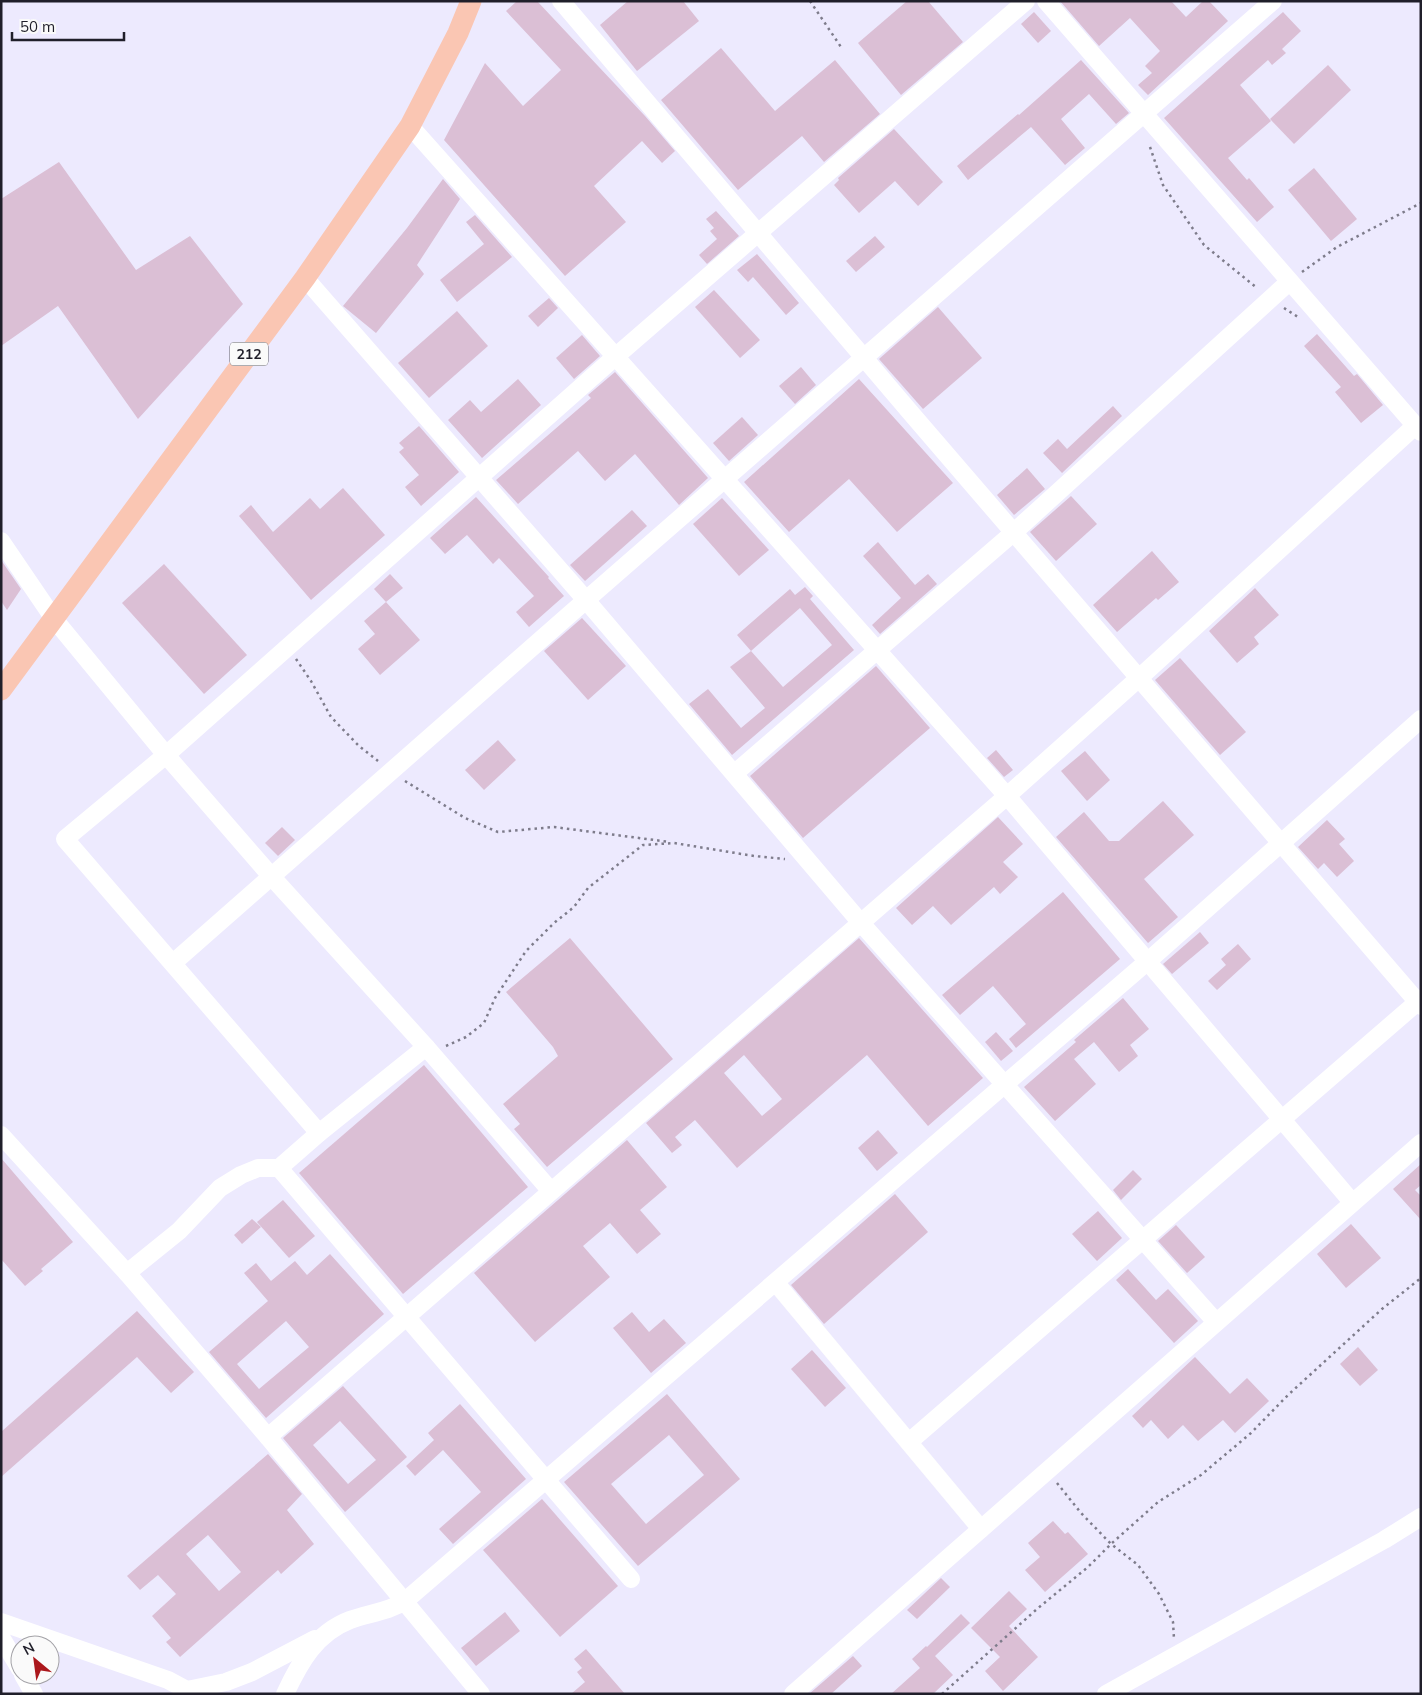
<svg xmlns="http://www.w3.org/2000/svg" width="1422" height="1695" font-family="Mulish,sans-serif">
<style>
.building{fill:#dbbfd5;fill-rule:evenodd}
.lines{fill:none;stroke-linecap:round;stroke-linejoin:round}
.path{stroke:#7e7c8b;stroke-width:2.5;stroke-dasharray:2.5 4;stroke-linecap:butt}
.minor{stroke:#fff;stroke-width:18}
.major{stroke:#fac6b3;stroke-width:21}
.labels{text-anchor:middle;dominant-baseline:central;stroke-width:5;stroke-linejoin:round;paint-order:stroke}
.shield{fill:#fafafa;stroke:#616168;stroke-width:1}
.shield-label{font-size:14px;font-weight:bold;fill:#201f2a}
</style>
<rect width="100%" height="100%" fill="#edeafe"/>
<g class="building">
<polygon points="517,1 537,1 645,116 675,151 662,163 642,141 594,186 626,222 565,276 444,140 485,63 523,106 561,70 506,11"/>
<polygon points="628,1 683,1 699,21 637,71 600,25"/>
<polygon points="907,1 928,1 963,42 901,95 858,43"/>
<polygon points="1060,1 1171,1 1186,17 1203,1 1209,1 1228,21 1148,95 1138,85 1152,73 1145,66 1160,51 1130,18 1099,46"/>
<polygon points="1034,12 1051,31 1038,43 1021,24"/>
<polygon points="1283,12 1301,31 1282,49 1286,53 1272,65 1268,60 1240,85 1271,121 1228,158 1247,180 1249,178 1274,207 1257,222 1164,118"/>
<polygon points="721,48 775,111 835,60 880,114 824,162 802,136 738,190 661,100"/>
<polygon points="1081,60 1129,113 1116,124 1089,94 1061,119 1085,148 1065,165 1031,127 968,180 957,166 1018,114 1019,115"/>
<polygon points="1328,65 1351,90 1294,144 1270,119"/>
<polygon points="894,129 943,182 918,206 895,181 859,213 834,185 839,180 838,178"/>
<polygon points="59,162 136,270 190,236 243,304 138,419 58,306 1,346 1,199"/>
<polygon points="1314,168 1357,219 1331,241 1288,190"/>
<polygon points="443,179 460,199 417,265 424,274 376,333 343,306 407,228"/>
<polygon points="716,211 739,236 707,264 699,255 717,239 710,231 714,228 706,219"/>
<polygon points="475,215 512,257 457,302 440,280 484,244 466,222"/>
<polygon points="875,236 885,247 856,272 846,261"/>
<polygon points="757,254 799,303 786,315 753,277 748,282 737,270"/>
<polygon points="714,290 760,340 740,358 695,307"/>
<polygon points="549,298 558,308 538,327 528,316"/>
<polygon points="938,307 982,358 923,409 879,359"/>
<polygon points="457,311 488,346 429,398 398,363"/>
<polygon points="1317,334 1354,376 1357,374 1383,405 1361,423 1335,392 1341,387 1304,346"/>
<polygon points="582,335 600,356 574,379 556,358"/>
<polygon points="801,367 816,385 795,404 779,386"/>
<polygon points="615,372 708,478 679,505 635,454 605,481 578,451 518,504 496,480 591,398 588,395"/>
<polygon points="518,379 541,405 482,458 448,420 470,400 481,412"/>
<polygon points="859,379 953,483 897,532 849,479 789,532 744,482"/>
<polygon points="1113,406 1122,416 1062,473 1043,453 1058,439 1067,449"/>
<polygon points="742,417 758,435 729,461 713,443"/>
<polygon points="419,426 459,472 421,506 405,487 419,475 399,452 404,448 399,443"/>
<polygon points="1027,468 1045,489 1014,515 997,495"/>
<polygon points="343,488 385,535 311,600 239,516 251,505 273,532 310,498 320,509"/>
<polygon points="1071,496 1097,524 1056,561 1030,532"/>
<polygon points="476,497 549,577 548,578 564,596 529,627 516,612 534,596 499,558 493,564 467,535 445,554 430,538"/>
<polygon points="722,498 769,550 739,576 693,524"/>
<polygon points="632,510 647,526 585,581 570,565"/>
<polygon points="878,542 915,585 928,574 937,584 880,634 872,625 901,598 863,556"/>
<polygon points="1152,551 1179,582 1158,600 1156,598 1117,632 1093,605"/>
<polygon points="1,560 21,589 7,610 1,601"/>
<polygon points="164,564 247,655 204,694 122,603"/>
<polygon points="390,574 403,588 386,602 374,589"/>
<path d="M805 587 813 596 810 599 854 650 732 755 689 704 708 689 741 728 765 708 730 667 751 651 737 635 790 589 795 595ZM800 608 832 645 783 687 751 651Z"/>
<polygon points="1255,588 1279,615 1254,637 1259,644 1237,663 1209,631"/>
<polygon points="386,602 420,640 380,675 358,649 375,634 364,621"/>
<polygon points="582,618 626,666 588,700 544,651"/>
<polygon points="1180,658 1246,732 1220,755 1155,680"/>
<polygon points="876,666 930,728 803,838 750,776"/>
<polygon points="498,740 516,760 484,790 465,770"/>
<polygon points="996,750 1013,770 1004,777 987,758"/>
<polygon points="1085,751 1110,780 1087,801 1061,771"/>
<polygon points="1163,801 1194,835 1144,879 1178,917 1148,943 1056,837 1084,812 1109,841 1119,841"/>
<polygon points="998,817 1023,844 1003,862 1018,877 1000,894 994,887 951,925 933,906 912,925 896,908"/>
<polygon points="1327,820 1345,839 1339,844 1354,861 1337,877 1324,863 1318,869 1298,847"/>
<polygon points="282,827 295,840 278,856 265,843"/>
<polygon points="1063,892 1120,959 1016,1048 1009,1039 1026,1024 993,986 960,1015 942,995"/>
<polygon points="1200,932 1209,943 1172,974 1163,964"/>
<polygon points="570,938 673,1059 547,1167 514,1129 520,1124 503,1104 558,1056 553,1047 506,992"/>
<path d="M859 938 983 1078 928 1126 867 1055 737 1168 695 1120 675 1137 682 1145 672 1153 646 1123ZM744 1055 782 1099 762 1116 724 1073Z"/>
<polygon points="1238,944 1251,959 1217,990 1208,981 1226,965 1221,959"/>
<polygon points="1123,998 1149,1029 1130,1045 1138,1056 1119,1072 1094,1042 1074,1059 1096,1084 1055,1121 1024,1087 1076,1042 1074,1040"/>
<polygon points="996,1032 1013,1051 1001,1061 985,1042"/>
<polygon points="424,1065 528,1187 403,1294 299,1173"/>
<polygon points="878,1130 898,1153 877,1171 858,1148"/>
<polygon points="627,1140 667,1187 640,1210 661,1234 637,1254 610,1223 583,1246 610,1277 535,1342 474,1273"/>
<polygon points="1,1158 73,1242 41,1269 43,1271 25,1286 1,1259"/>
<polygon points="1421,1164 1421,1185 1415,1190 1421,1196 1421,1220 1393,1189"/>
<polygon points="1133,1170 1142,1179 1121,1200 1113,1190"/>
<polygon points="895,1194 928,1232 824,1324 791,1285"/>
<polygon points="283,1200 315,1236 289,1258 257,1222"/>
<polygon points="1098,1211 1122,1238 1097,1261 1072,1234"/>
<polygon points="252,1219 261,1227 242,1244 234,1235"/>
<polygon points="1351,1224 1381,1258 1346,1288 1317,1254"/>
<polygon points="1176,1225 1205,1257 1187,1273 1158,1241"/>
<path d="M330 1254 384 1314 266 1418 209 1352 268 1301 244 1273 256 1263 271 1281 295 1261 307 1275ZM286 1321 309 1347 259 1389 237 1364Z"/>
<polygon points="1128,1269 1156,1300 1168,1289 1198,1321 1174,1343 1116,1280"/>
<polygon points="137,1311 194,1372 171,1393 137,1357 1,1477 1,1432"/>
<polygon points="632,1312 649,1332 664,1319 686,1343 651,1373 613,1328"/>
<polygon points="1358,1347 1378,1370 1360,1386 1340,1364"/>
<polygon points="812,1350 846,1388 825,1407 791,1369"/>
<polygon points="1195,1357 1230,1394 1247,1378 1269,1401 1235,1433 1223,1420 1198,1441 1183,1425 1168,1439 1151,1420 1143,1428 1132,1416"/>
<path d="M343 1386 407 1457 345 1512 283 1438ZM340 1421 376 1460 348 1484 313 1445Z"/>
<path d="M667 1394 740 1479 638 1566 564 1482ZM669 1435 704 1475 646 1524 611 1484Z"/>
<polygon points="460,1404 526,1479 453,1544 439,1529 481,1492 443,1450 415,1476 406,1466 434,1440 428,1433"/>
<path d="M268 1454 302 1494 287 1510 314 1544 281 1574 278 1570 180 1657 166 1642 171 1638 152 1616 176 1594 158 1575 140 1590 127 1576ZM208 1535 241 1572 219 1591 186 1554Z"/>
<polygon points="542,1499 618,1586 560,1637 483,1550"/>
<polygon points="1053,1521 1065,1534 1068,1532 1088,1554 1045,1592 1025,1570 1040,1557 1028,1543"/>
<polygon points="941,1578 950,1587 917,1619 907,1610"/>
<polygon points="1009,1591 1027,1609 1009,1626 1038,1657 1003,1691 985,1671 1000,1657 971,1628"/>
<polygon points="505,1612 520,1631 476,1666 461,1648"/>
<polygon points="961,1614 970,1623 935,1656 953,1675 933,1694 891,1694 920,1668 912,1659 926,1646 927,1647"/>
<polygon points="586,1649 625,1694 571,1694 585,1682 577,1672 582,1668 574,1659"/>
<polygon points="853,1656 862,1666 831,1694 809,1694"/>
</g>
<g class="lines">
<g class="path">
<polyline points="810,1 841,47"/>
<polyline points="1150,147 1163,185 1204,245 1257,288"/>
<polyline points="1302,272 1337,247 1421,203"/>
<polyline points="1284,308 1298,317"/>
<polyline points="296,659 311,681 331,717 359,746 378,761"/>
<polyline points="405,781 465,818 498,832 554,827 670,842"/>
<polyline points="446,1046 466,1037 484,1023 495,998 526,951 554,923 574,907 588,888 643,845 674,843 754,856 785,859"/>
<polyline points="1057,1483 1081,1513 1111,1544 1138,1565 1159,1594 1173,1622 1174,1639"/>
<polyline points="942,1694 1037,1609 1088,1567 1111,1544 1158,1502 1201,1475 1251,1433 1288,1395 1382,1309 1421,1278"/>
</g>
<g class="minor">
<polyline points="561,1 910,412 1421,1006"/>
<polyline points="1046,1 1421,432"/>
<polyline points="410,126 1007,796 1352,1202"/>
<polyline points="305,278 586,600 861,923 1216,1322"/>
<polyline points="1,541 54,619 166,755 271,876 426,1047 550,1190"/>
<polyline points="735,773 1013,533 1289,282"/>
<polyline points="173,963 586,600 1273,1"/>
<polyline points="426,1047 319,1133 65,839 166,755 615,357 1026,1"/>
<polyline points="1,1135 127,1273 268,1437 481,1694"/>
<polyline points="279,1168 631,1579"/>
<polyline points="127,1273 179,1231 220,1188 241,1175 258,1168 279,1168 319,1133"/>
<polyline points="776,1283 981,1529"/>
<polyline points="268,1437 1007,796 1139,678 1415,426"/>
<polyline points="909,1442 1421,999"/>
<polyline points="1,1622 168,1680 194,1694"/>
<polyline points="1,1637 20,1669"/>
<polyline points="23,1675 34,1694"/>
<polyline points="187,1690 226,1682 252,1672 315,1639"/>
<path d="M285 1694C300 1662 316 1633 350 1620 369 1613 388 1612 405 1601L1148 961 1421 719"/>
<polyline points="793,1694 1421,1143"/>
<polyline points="1106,1694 1384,1540 1421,1517"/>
</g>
<polyline class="major" points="1,690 305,278 410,126 458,33 471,1"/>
</g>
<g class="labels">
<rect class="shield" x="230" y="342.5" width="38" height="23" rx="4"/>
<g class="shield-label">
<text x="249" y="354">212</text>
</g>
</g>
<rect width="1422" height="1695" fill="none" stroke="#201f2a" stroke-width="5"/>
<g transform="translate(35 1660) rotate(331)"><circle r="24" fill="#fafafa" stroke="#a3a2a7"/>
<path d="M0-4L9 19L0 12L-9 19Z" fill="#ab171c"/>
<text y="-8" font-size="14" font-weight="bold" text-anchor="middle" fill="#201f2a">N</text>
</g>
<path d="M12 32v8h112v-8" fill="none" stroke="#201f2a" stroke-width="2.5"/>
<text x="20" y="32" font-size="15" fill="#201f2a" stroke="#fafafa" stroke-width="4" paint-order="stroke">50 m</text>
</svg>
